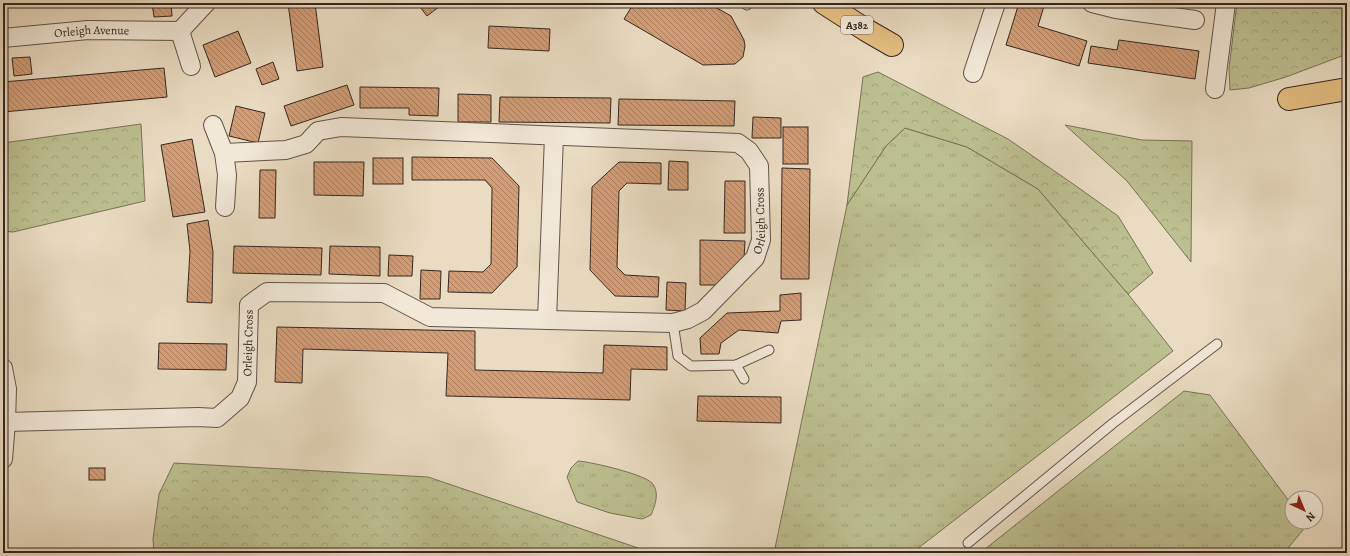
<svg xmlns="http://www.w3.org/2000/svg" width="1350" height="556" font-family="Alegreya,serif">
<style>
.grass{fill:url(#grass-tufts);stroke:#797358}
.forest{fill:url(#forest-crowns);stroke:#797358}
.building{fill:url(#building-back-hatch);stroke:#362722}
.lines{fill:none;stroke-linecap:round;stroke-linejoin:round}
.lane-casing{stroke:#63544a;stroke-width:11}
.street-casing{stroke:#63544a;stroke-width:20}
.primary-casing{stroke:#362722;stroke-width:24}
.lane{stroke:#f1e8d7;stroke-width:9}
.street{stroke:#f1e8d7;stroke-width:18}
.primary{stroke:#e5be81;stroke-width:22}
.labels{text-anchor:middle;dominant-baseline:central;stroke-width:3.5;stroke-linejoin:round;paint-order:stroke}
.shield{fill:#f1e8d7;stroke:#6e6158;stroke-width:1}
.shield-label{font-size:11px;font-weight:bold;fill:#362722}
.street-label{font-size:12px;fill:#362722;stroke:#f1e8d7}
</style>
<defs>
<pattern id="grass-tufts" width="24" height="20" patternUnits="userSpaceOnUse"><rect width="24" height="20" fill="#bcbf8f"/><path d="M3 7l-1-3M5 7V3M7 7l1-3M15 17l-1-3M17 17v-4M19 17l1-3" fill="none" stroke="#a2a47b"/></pattern>
<pattern id="forest-crowns" width="20" height="18" patternUnits="userSpaceOnUse"><rect width="20" height="18" fill="#bcbf8f"/><path d="M2 6a3 3 0 1 1 6 0M12 15a3 3 0 1 1 6 0" fill="none" stroke="#a2a47b"/></pattern>
<pattern id="building-back-hatch" width="6" height="6" patternUnits="userSpaceOnUse"><rect width="6" height="6" fill="#d39d76"/><path d="M-1 5l2 2M0 0l6 6M5-1l2 2" fill="none" stroke="#ac8060"/></pattern>
</defs>
<rect width="100%" height="100%" fill="#eadcc2"/>
<filter id="stains"><feTurbulence type="fractalNoise" baseFrequency=".005" numOctaves="4"/><feColorMatrix values="0 0 0 0 .2 0 0 0 0 .09 0 0 0 0 .02 0 0 0 .5 -.17"/></filter>
<radialGradient id="worn" r=".72"><stop offset=".6" stop-color="#630" stop-opacity="0"/><stop offset="1" stop-color="#630" stop-opacity=".3"/></radialGradient>
<g class="grass">
<polygon points="905,128 967,147 1038,189 1128,294 1173,351 912,553 774,553 847,205 886,146"/>
<polygon points="1184,391 1210,395 1292,505 1292,522 1305,522 1307,525 1284,553 980,553"/>
<path d="M578 461C592 462 643 474 652 483 660 492 655 506 651 515L642 519 610 513 577 502 567 477 571 468Z"/>
</g>
<g class="forest">
<polygon points="1237,3 1347,3 1347,54 1286,77 1249,88 1230,90 1229,68"/>
<polygon points="878,72 1008,139 1076,186 1118,216 1153,273 1128,294 1038,189 967,147 905,128 886,146 847,205 863,77"/>
<polygon points="141,124 145,201 13,232 3,231 3,143"/>
<polygon points="1065,125 1142,140 1192,141 1191,262 1127,181"/>
<polygon points="174,463 428,477 653,553 154,553 153,539 159,494"/>
</g>
<g class="building">
<polygon points="3,3 37,3 3,6"/>
<polygon points="152,3 171,3 172,16 154,17"/>
<polygon points="288,3 315,3 323,67 297,71"/>
<polygon points="417,3 444,3 427,16"/>
<polygon points="634,3 708,3 731,16 744,40 745,46 743,57 735,64 703,65 624,19"/>
<polygon points="1019,3 1045,3 1038,26 1087,41 1079,66 1006,45"/>
<polygon points="489,26 550,29 549,51 488,48"/>
<polygon points="238,31 251,63 215,77 203,45"/>
<polygon points="1119,40 1199,51 1195,79 1088,63 1091,46 1117,50"/>
<polygon points="30,57 32,74 14,76 12,58"/>
<polygon points="273,62 279,79 262,85 256,69"/>
<polygon points="164,68 167,97 3,112 3,82"/>
<polygon points="347,85 354,105 291,126 284,106"/>
<polygon points="360,87 439,88 438,116 409,115 409,108 360,108"/>
<polygon points="458,94 491,95 491,122 458,122"/>
<polygon points="500,97 611,98 610,123 499,122"/>
<polygon points="619,99 735,101 734,126 618,125"/>
<polygon points="236,106 265,113 258,143 229,136"/>
<polygon points="753,117 781,118 781,138 752,138"/>
<rect x="783" y="127" width="25" height="37"/>
<polygon points="192,139 205,212 173,217 161,145"/>
<polygon points="412,157 492,158 519,186 517,267 492,293 448,292 449,271 483,272 491,264 492,188 485,180 412,180"/>
<rect x="373" y="158" width="30" height="26"/>
<polygon points="669,161 688,162 688,190 668,190"/>
<polygon points="314,162 364,162 363,196 314,195"/>
<polygon points="619,162 661,163 661,184 627,183 619,191 617,267 625,275 659,277 658,297 615,296 590,270 592,187"/>
<polygon points="782,168 810,169 809,279 781,279"/>
<polygon points="260,170 276,170 275,218 259,218"/>
<polygon points="725,181 745,181 745,233 724,233"/>
<polygon points="208,220 213,252 212,303 187,302 190,251 187,224"/>
<polygon points="700,240 745,241 744,259 720,285 700,285"/>
<polygon points="234,246 322,248 321,275 233,273"/>
<polygon points="330,246 380,247 380,276 329,274"/>
<polygon points="389,255 413,256 412,276 388,276"/>
<polygon points="421,270 441,271 440,299 420,299"/>
<polygon points="667,282 686,283 685,311 666,310"/>
<polygon points="801,293 801,320 781,321 778,333 739,330 721,343 719,354 701,354 700,338 727,313 780,311 780,295"/>
<polygon points="277,327 475,331 475,370 603,373 604,345 667,347 667,370 631,369 630,400 446,396 448,353 303,349 302,383 275,382"/>
<polygon points="159,343 227,344 226,370 158,369"/>
<polygon points="698,396 781,397 781,423 697,421"/>
<rect x="89" y="468" width="16" height="12"/>
</g>
<g class="lines">
<defs>
<g id="lane">
<polyline points="744,3 747,5"/>
<polyline points="673,323 678,356 691,366 736,365 769,350"/>
<polyline points="736,365 744,379"/>
<polyline points="968,543 1112,424 1217,344"/>
</g>
<g id="street">
<polyline points="1092,3 1116,9 1195,20"/>
<polyline points="180,31 191,66"/>
<path id="s1" d="M3 38 88 30 180 31 206 3"/>
<polyline points="973,73 996,3"/>
<polyline points="1215,89 1226,3"/>
<polyline points="213,125 224,153 227,175 225,207"/>
<polyline points="547,320 554,136"/>
<polyline points="3,368 7,389 6,422 3,459"/>
<path id="s2" d="M6 422 198 417 217 418 240 398 247 382 249 305 267 292 384 293 430 317 673 323 688 319 703 311 755 258 761 240 759 166 749 151 738 143 341 127 318 131 306 144 286 150 224 153"/>
</g>
<g id="primary">
<polyline points="824,3 866,30 892,45"/>
<polyline points="1289,99 1347,89"/>
</g>
</defs>
<use href="#lane" class="lane-casing"/>
<use href="#street" class="street-casing"/>
<use href="#primary" class="primary-casing"/>
<use href="#lane" class="lane"/>
<use href="#street" class="street"/>
<use href="#primary" class="primary"/>
</g>
<g class="labels">
<rect class="shield" x="841" y="16" width="32" height="18" rx="3"/>
<g class="shield-label">
<text x="857" y="25">A382</text>
</g>
<g class="street-label">
<text stroke="none"><textPath href="#s1" startOffset="89">Orleigh Avenue</textPath></text>
<text stroke="none"><textPath href="#s2" startOffset="915">Orleigh Cross</textPath></text>
<text stroke="none"><textPath href="#s2" startOffset="298">Orleigh Cross</textPath></text>
</g>
</g>
<rect width="1350" height="556" fill="none" stroke="#eadcc2" stroke-width="16"/>
<rect x="4" y="4" width="1342" height="548" fill="none" stroke="#362722" stroke-width="2"/>
<rect x="8" y="8" width="1334" height="540" fill="none" stroke="#362722"/>
<g transform="translate(1304 510) rotate(136)"><circle r="19" fill="#f1e8d7" stroke="#a69b8f"/>
<path d="M0-3L7 15L0 10L-7 15Z" fill="#8f2418"/>
<text y="-6" font-size="11" font-weight="bold" text-anchor="middle" fill="#362722">N</text>
</g>
<rect width="100%" height="100%" filter="url(#stains)"/>
<rect width="100%" height="100%" fill="url(#worn)"/>
</svg>
